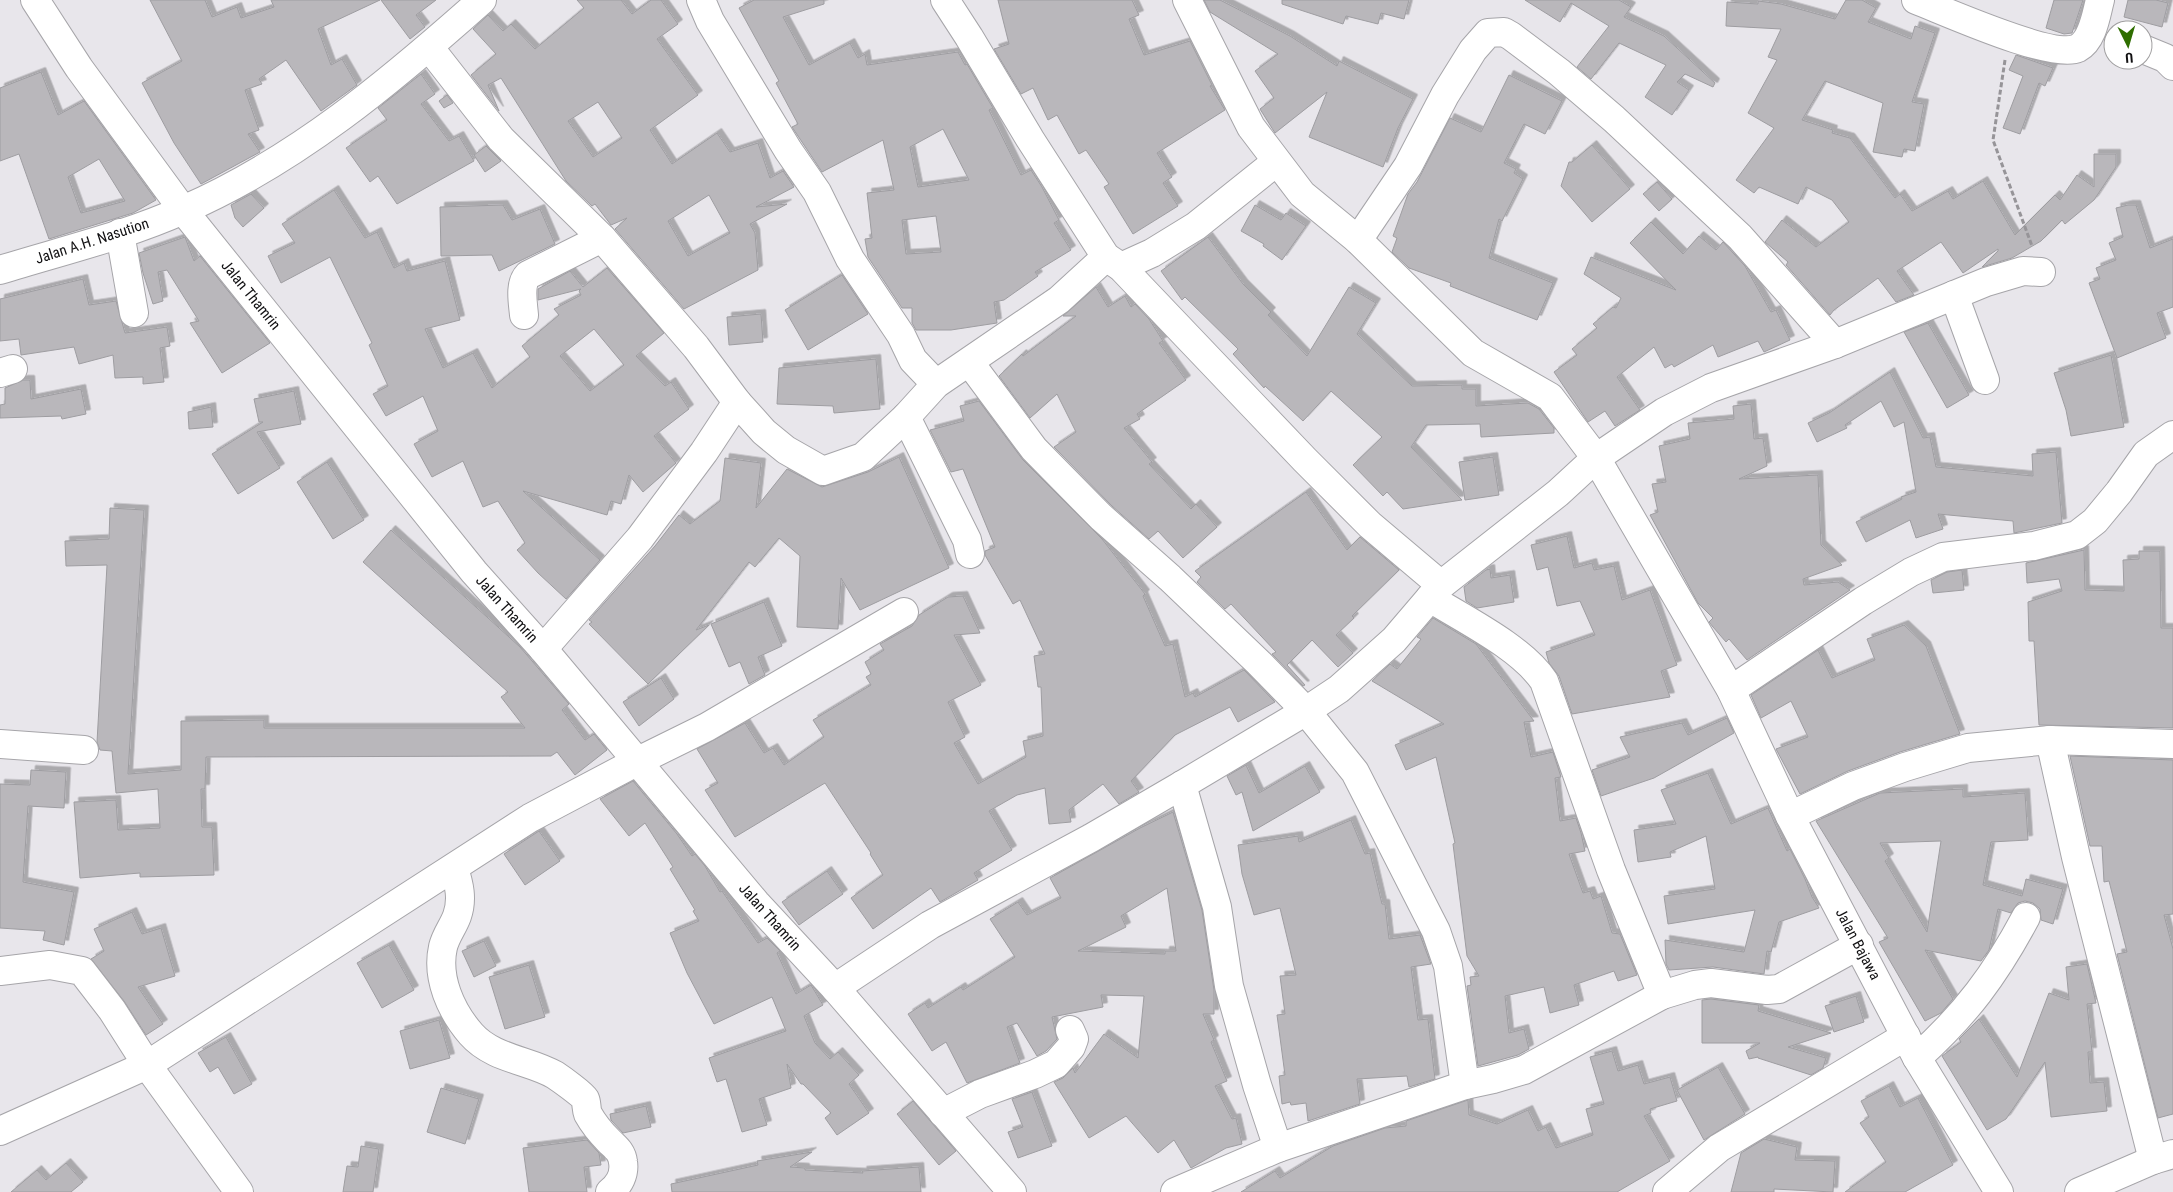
<svg xmlns="http://www.w3.org/2000/svg" width="2173" height="1192" font-family="'Roboto Condensed',sans-serif">
<style>
.building{fill:#b9b7bb;stroke:#9e9da1;fill-rule:evenodd;filter:url(#shadow)}
.lines{fill:none;stroke-linecap:round;stroke-linejoin:round}
.street-casing{stroke:#a6a5a9;stroke-width:30}
.secondary-casing{stroke:#a6a5a9;stroke-width:30}
.path{stroke:#969498;stroke-width:3;stroke-dasharray:5 2.5;stroke-linecap:butt}
.street{stroke:#fff;stroke-width:28}
.secondary{stroke:#fff;stroke-width:28}
.labels{text-anchor:middle;dominant-baseline:central;stroke-width:4;stroke-linejoin:round;paint-order:stroke}
.street-label{font-size:15px;fill:#111012;stroke:#fff}
</style>
<defs>
<filter id="shadow"><feDropShadow dx="4.5" dy="-4.5" stdDeviation="0" flood-color="#0004"/></filter>
</defs>
<rect width="100%" height="100%" fill="#e8e6eb"/>
<g class="building">
<polygon points="150,0 205,0 212,17 237,7 241,18 274,7 271,0 380,0 318,29 331,65 342,59 357,85 321,111 286,60 259,79 262,84 245,90 259,130 248,134 260,152 201,184 174,143 142,83 182,61"/>
<polygon points="381,0 436,0 416,15 425,27 410,39"/>
<path d="M577 0H621L632 14 651 0H661L678 24 657 39 698 95 650 130 672 164 717 133 730 152 758 143 770 178 783 171 794 187 756 207 787 204 750 224 755 233 758 270 684 309 615 229 627 218 611 225 595 204 592 206 566 181 501 78 488 85 499 111 471 75 496 54 473 29 488 15 503 31 511 24 535 49 584 8ZM598 102 622 138 593 157 568 121ZM709 195 730 233 688 256 668 221Z"/>
<path d="M754 0H824V4L783 17 809 65 850 43 858 58 865 54 867 65 958 52 965 65 967 64 993 108 989 110 1021 175 1031 170 1042 187 1059 220 1054 223 1071 250 1035 272 1038 276 1004 300 994 302 997 323 951 330H916L912 323V308H902L868 257 865 239 872 238 867 193 894 190 883 140 822 172 792 127 798 124 776 83 779 81 739 8ZM943 129 969 180 918 187 910 147ZM936 216 941 252 906 254 902 220Z"/>
<polygon points="998,0 1132,0 1139,15 1129,19 1144,55 1190,41 1212,85 1210,86 1225,110 1157,153 1172,177 1163,183 1178,206 1133,234 1104,187 1109,184 1086,150 1079,154 1057,115 1048,120 1033,88 1021,94 994,49 1009,44"/>
<polygon points="1204,0 1220,0 1290,36 1337,66 1339,61 1413,99 1398,128 1383,167 1309,137 1327,92 1275,133 1260,109 1274,98 1255,71 1278,54 1210,12"/>
<polygon points="1282,0 1409,0 1404,19 1381,13 1378,24 1346,16 1343,24 1282,4"/>
<polygon points="1525,0 1619,0 1631,7 1624,17 1664,36 1715,83 1713,87 1685,74 1677,82 1689,90 1672,115 1645,97 1666,65 1619,43 1591,79 1577,67 1609,26 1571,3 1560,22"/>
<polygon points="1846,0 1862,0 1876,8 1868,22 1911,39 1915,26 1935,33 1912,102 1924,104 1915,151 1904,149 1902,157 1873,152 1883,103 1825,81 1802,120 1833,130 1832,133 1850,138 1895,198 1900,194 1912,211 1948,191 1953,199 1983,181 2015,235 2055,195 2060,200 2077,175 2094,187 2094,154 2116,154 2116,167 2094,200 2065,224 2062,220 2041,241 2012,258 1982,267 1998,251 1998,249 1963,273 1941,242 1897,271 1914,295 1896,302 1878,278 1834,310 1830,315 1786,265 1788,262 1765,242 1782,220 1816,247 1849,222 1832,200 1806,187 1798,204 1759,187 1754,193 1736,180 1774,128 1748,113 1777,60 1768,57 1781,29 1726,26 1727,2 1758,4 1758,1 1781,4 1835,19"/>
<polygon points="2054,0 2083,0 2072,33 2064,34 2046,28"/>
<polygon points="2128,0 2156,0 2168,3 2162,27 2124,17"/>
<polygon points="2016,55 2053,68 2045,86 2039,83 2020,134 2003,128 2023,76 2009,70"/>
<path d="M41 72 58 115 84 101 156 200 133 213 49 239 19 154 0 161V88ZM99 159 125 201 81 213 68 177Z"/>
<polygon points="421,74 435,94 421,104 449,141 459,136 474,161 397,204 378,176 370,182 346,148 387,120 378,108"/>
<polygon points="1509,75 1562,101 1545,134 1524,124 1504,163 1516,169 1514,173 1523,179 1502,221 1499,219 1489,258 1553,283 1537,320 1450,286 1451,283 1409,268 1392,252 1397,238 1393,236 1408,194 1417,182 1450,118 1481,132"/>
<polygon points="447,95 453,103 444,108 439,101"/>
<polygon points="1592,145 1630,189 1592,222 1561,186 1569,162 1572,162"/>
<polygon points="486,146 501,161 485,172 474,155"/>
<polygon points="1657,182 1672,199 1659,211 1643,194"/>
<path d="M334 190 365 238 377 232 394 268 404 263 407 271 445 261 460 320 425 329 443 368 473 353 492 388 530 357 522 346 559 315 554 309 581 295 579 291 581 289 538 300V289L570 271 583 287 607 268 664 333 636 356 665 386 671 382 689 409 654 436 676 463 643 492 629 475 621 504 611 501 607 515 523 491 600 560 566 599 538 573 517 550 525 543 498 501 483 507 463 461 432 477 414 444 438 431 423 396 386 416 373 394 388 386 369 345 372 343 330 257 281 283 268 256 295 243 282 224ZM594 329 624 365 590 391 560 356Z"/>
<polygon points="251,194 264,208 243,227 235,218 231,205"/>
<polygon points="503,205 512,220 540,209 555,244 499,271 492,255 441,256 440,207"/>
<polygon points="1255,205 1281,220 1286,213 1306,226 1282,260 1263,246 1264,244 1241,231"/>
<polygon points="2128,205 2136,205 2150,248 2173,239 2173,307 2157,313 2166,338 2117,358 2089,283 2100,279 2096,268 2116,260 2109,243 2123,237 2116,208"/>
<polygon points="1651,222 1683,254 1699,236 1716,250 1723,242 1745,266 1771,312 1776,310 1790,340 1764,352 1758,341 1718,357 1713,345 1674,367 1672,364 1665,368 1654,347 1617,377 1640,410 1615,426 1605,411 1588,422 1554,372 1577,355 1572,349 1597,328 1593,324 1613,307 1616,308 1621,298 1584,274 1591,257 1676,290 1630,243"/>
<polygon points="185,237 194,261 200,256 270,343 222,373 190,323 199,321 167,270 158,272 163,301 153,304 143,273 139,253"/>
<polygon points="1208,237 1243,284 1271,312 1268,315 1307,356 1349,287 1376,303 1357,334 1412,386 1462,385 1462,389 1476,389 1476,406 1528,403 1539,409 1554,428 1554,433 1481,437 1480,424 1426,425 1411,447 1462,500 1403,509 1387,492 1383,496 1353,465 1382,437 1331,391 1303,421 1265,386 1264,388 1233,354 1238,349 1185,297 1182,300 1161,271"/>
<polygon points="842,275 868,314 808,350 785,310"/>
<polygon points="83,279 89,305 116,301 125,333 167,327 170,346 160,348 164,382 143,384 143,377 115,378 113,355 79,364 74,347 21,355 19,339 0,341 0,299"/>
<polygon points="1096,287 1108,307 1125,296 1131,307 1135,304 1149,319 1163,341 1159,343 1186,380 1137,414 1140,419 1124,428 1152,462 1149,464 1191,509 1196,504 1217,527 1183,558 1158,531 1149,539 1112,506 1054,447 1076,432 1057,394 1030,418 999,376 1022,354 1023,356 1076,316 1063,316"/>
<polygon points="761,314 763,342 729,345 727,317"/>
<polygon points="1928,323 1969,395 1947,408 1904,332"/>
<polygon points="2111,355 2124,427 2071,436 2066,410 2054,373"/>
<polygon points="876,359 880,409 834,413 833,406 777,404 779,368"/>
<polygon points="1890,372 1923,438 1930,437 1936,467 2033,476 2032,454 2056,452 2062,523 2014,533 2013,521 1938,514 1943,529 1916,538 1910,520 1866,542 1856,522 1902,499 1901,497 1916,492 1904,422 1894,427 1881,401 1845,425 1847,428 1817,442 1808,423 1829,413"/>
<polygon points="23,380 30,380 31,399 81,389 86,414 62,419 61,416 0,418 0,405 5,404 5,388"/>
<polygon points="294,391 301,424 257,432 280,468 238,494 212,454 263,422 259,422 254,399"/>
<polygon points="979,401 1023,460 1102,539 1145,594 1143,596 1165,646 1173,644 1185,697 1193,693 1195,697 1244,670 1275,702 1238,722 1230,707 1175,735 1131,781 1139,792 1119,804 1103,784 1069,810 1071,822 1049,824 1045,788 1017,795 989,811 1012,850 974,873 978,880 954,894 940,902 931,888 873,929 851,898 883,875 870,854 871,853 825,783 735,837 705,790 718,783 697,749 745,723 764,753 773,748 784,765 824,737 813,720 871,685 866,677 871,674 865,662 884,650 880,644 912,626 919,615 948,597 963,596 980,633 954,635 981,685 948,702 965,737 954,743 978,784 1026,757 1023,741 1043,736 1041,687 1038,687 1034,656 1045,654 1020,600 1013,604 985,555 985,551 995,547 963,469 951,472 930,430 964,421 960,406"/>
<polygon points="1751,404 1754,439 1763,438 1767,466 1739,479 1818,475 1821,545 1842,565 1803,579 1804,585 1838,582 1850,590 1747,660 1729,639 1726,642 1713,627 1709,622 1713,618 1698,603 1650,515 1658,512 1652,484 1666,482 1659,446 1690,439 1688,423 1734,419 1733,406"/>
<polygon points="211,407 213,427 189,429 188,412"/>
<polygon points="899,457 949,568 860,610 841,578 838,629 797,627 800,556 779,538 755,567 749,562 696,630 709,625 648,684 589,624 592,622 589,620 655,546 679,515 690,524 720,501 725,458 761,463 756,508 787,469 822,487 868,472"/>
<polygon points="1493,457 1499,495 1465,500 1459,462"/>
<polygon points="327,462 364,520 333,539 297,482"/>
<polygon points="1306,492 1347,550 1360,537 1399,570 1352,616 1354,618 1336,635 1353,653 1338,667 1312,640 1287,665 1305,685 1303,686 1272,654 1276,652 1231,604 1225,609 1197,582 1201,577 1195,571"/>
<polygon points="110,508 144,510 128,774 181,770 181,721 264,720 264,728 525,728 501,697 508,692 363,562 391,530 520,647 569,704 562,710 585,740 594,734 607,750 575,775 557,752 551,756 206,757 205,789 201,789 202,827 212,827 214,875 140,877 140,873 80,878 74,802 116,800 118,830 160,828 158,789 116,793 112,751 100,750 97,742 107,565 66,566 65,541 109,539"/>
<polygon points="1567,536 1574,568 1592,563 1594,570 1614,566 1622,600 1650,590 1677,665 1661,671 1670,697 1572,714 1559,676 1549,663 1546,652 1595,635 1580,601 1557,606 1548,567 1537,570 1531,545"/>
<polygon points="2084,550 2085,590 2124,591 2123,560 2139,559 2139,551 2160,551 2161,628 2173,628 2173,728 2039,725 2034,641 2029,641 2028,602 2062,591 2059,579 2027,583 2026,563"/>
<polygon points="1490,569 1491,578 1510,575 1514,602 1477,608 1466,601 1464,587 1486,570"/>
<polygon points="1962,570 1964,590 1933,593 1931,580 1947,572"/>
<polygon points="764,602 782,646 758,657 765,675 749,684 740,662 729,667 711,624"/>
<polygon points="1433,618 1476,644 1534,721 1524,722 1531,757 1553,752 1561,777 1555,778 1560,821 1576,818 1581,833 1585,851 1569,854 1583,893 1590,891 1593,899 1601,896 1612,933 1620,934 1637,975 1618,981 1614,971 1574,985 1579,1005 1550,1013 1544,987 1505,996 1509,1033 1524,1029 1529,1049 1518,1055 1478,1066 1467,986 1471,985 1470,977 1479,976 1467,956 1453,844 1455,843 1436,757 1406,770 1395,745 1444,724 1372,681 1390,664 1397,669 1421,639 1417,637"/>
<polygon points="1904,625 1926,646 1960,734 1900,752 1848,771 1800,794 1776,749 1808,737 1791,701 1761,718 1751,695 1818,650 1832,678 1875,660 1867,639"/>
<polygon points="661,678 674,699 639,726 623,702"/>
<polygon points="1727,718 1734,733 1654,778 1601,796 1592,770 1630,757 1620,737 1682,723 1688,735"/>
<polygon points="2070,756 2173,760 2173,914 2164,915 2173,949 2173,1114 2158,1118 2117,954 2127,952 2109,881 2104,882 2102,846 2090,846"/>
<polygon points="1246,765 1259,793 1305,766 1320,792 1253,831 1242,792 1236,795 1227,776"/>
<polygon points="31,770 66,772 64,808 28,806 23,882 74,892 64,945 43,940 45,931 0,928 0,784 30,785"/>
<polygon points="1708,773 1731,824 1768,808 1787,851 1790,849 1805,879 1812,897 1819,908 1779,922 1771,952 1767,951 1764,974 1713,967 1669,970 1666,964 1665,940 1744,952 1755,910 1668,924 1664,896 1715,889 1706,836 1670,852 1671,857 1638,862 1634,830 1676,824 1661,790"/>
<polygon points="633,781 677,834 692,856 695,854 705,866 720,892 722,891 758,943 767,938 780,951 777,953 796,994 811,985 823,1005 804,1016 815,1043 830,1059 838,1052 859,1075 849,1084 869,1113 837,1135 825,1118 831,1113 803,1084 801,1084 787,1064 791,1088 759,1099 767,1125 742,1132 726,1079 717,1082 709,1058 786,1031 772,997 714,1024 687,973 670,933 699,921 693,911 695,910 670,869 673,867 645,823 629,836 600,799"/>
<path d="M1963 789V797L2025 793 2028 840 1991 842 1983 885 2022 896 2026 879 2063 889 2053 924 2041 920 2040 909 2033 903 2025 901 2018 903 2011 913 1998 909 1989 950 1981 961 1925 950 1953 999 1941 1013 1925 1021 1879 942 1888 938 1816 821 1880 793ZM1941 841 1927 932 1885 861 1889 858 1880 843Z"/>
<path d="M1173 812 1202 910 1214 990V1014H1203L1214 1040 1211 1042 1227 1081 1215 1086 1232 1119 1236 1118 1242 1144 1226 1148 1191 1168 1174 1140 1158 1153 1126 1116 1089 1138 1054 1082 1063 1078 1073 1068 1075 1073 1104 1034 1138 1058 1144 996 1101 995 1103 1007 1052 1017 1057 1039 1046 1051 1037 1056 1017 1023 1007 1027 1020 1063 967 1083 946 1042 932 1051 908 1014 925 1003 928 1008 961 987 963 990 1015 957 990 919 1018 902 1027 915 1061 898 1050 878 1140 828ZM1167 888 1176 951H1165V954L1078 951 1126 927 1121 916Z"/>
<polygon points="1351,820 1365,854 1370,853 1382,904 1385,904 1389,939 1420,935 1431,964 1411,967 1418,1020 1428,1019 1435,1079 1409,1087 1407,1076 1357,1079 1360,1104 1308,1121 1306,1103 1291,1105 1290,1102 1282,1104 1279,1076 1285,1075 1277,1015 1285,1014 1280,976 1296,975 1280,908 1254,915 1242,874 1238,845 1298,836 1299,842"/>
<polygon points="539,831 560,861 525,885 504,854"/>
<polygon points="827,871 843,894 799,925 782,902"/>
<polygon points="132,912 142,934 161,928 175,976 138,987 163,1024 146,1035 124,1001 91,959 104,951 94,929"/>
<polygon points="484,941 496,966 474,977 462,951"/>
<polygon points="389,945 414,990 382,1008 357,963"/>
<polygon points="2087,964 2096,1003 2087,1004 2092,1052 2088,1052 2090,1083 2104,1082 2107,1111 2051,1117 2045,1062 2006,1119 1987,1130 1942,1056 1961,1042 1959,1039 1979,1019 2017,1077 2049,993 2069,1000 2066,967"/>
<polygon points="529,965 545,1017 505,1029 489,977"/>
<polygon points="1856,996 1864,1022 1834,1032 1825,1006"/>
<polygon points="1711,999 1759,1005 1758,1011 1831,1033 1788,1047 1826,1058 1823,1068 1811,1075 1758,1058 1758,1057 1749,1059 1746,1051 1760,1043 1702,1043 1702,1000"/>
<polygon points="439,1020 450,1058 410,1069 400,1031"/>
<polygon points="226,1037 252,1084 234,1094 218,1067 210,1072 198,1053"/>
<polygon points="1612,1051 1618,1071 1638,1065 1644,1084 1670,1077 1677,1101 1650,1109 1651,1113 1644,1116 1670,1161 1617,1192 1241,1192 1275,1171 1280,1178 1333,1146 1385,1128 1406,1126 1406,1121 1468,1100 1469,1115 1497,1124 1528,1110 1538,1131 1546,1127 1556,1148 1593,1135 1586,1109 1604,1104 1590,1057"/>
<polygon points="1718,1067 1745,1114 1704,1140 1677,1090"/>
<polygon points="1889,1086 1900,1107 1918,1098 1953,1165 1905,1192 1845,1192 1886,1162 1860,1123 1869,1117 1861,1101"/>
<polygon points="441,1088 479,1099 465,1144 427,1132"/>
<polygon points="1032,1092 1052,1146 1018,1158 1008,1132 1023,1127 1012,1099"/>
<polygon points="913,1101 956,1151 939,1165 897,1114"/>
<polygon points="646,1106 651,1127 623,1133 611,1120 610,1114"/>
<polygon points="1764,1139 1797,1147 1795,1160 1835,1161 1833,1192 1774,1189 1774,1192 1731,1192 1741,1153"/>
<polygon points="587,1140 599,1153 601,1165 584,1167 587,1192 529,1192 523,1148"/>
<polygon points="361,1146 379,1149 373,1192 343,1192 347,1166 358,1167"/>
<polygon points="812,1152 790,1167 805,1168 805,1170 863,1173 862,1171 919,1167 921,1192 672,1192 671,1184 758,1165 757,1161"/>
<polygon points="66,1163 83,1182 71,1192 11,1192 37,1170 46,1180"/>
</g>
<g class="lines">
<defs>
<g id="street">
<polyline points="701,0 710,21 788,150 817,192 850,259 901,335 913,360 936,384"/>
<polyline points="945,0 969,37 1030,139 1106,257 1121,267 1305,460 1370,525 1441,585"/>
<path d="M1916 0C1945 11 2052 60 2078 48 2093 40 2096 15 2100 0"/>
<polyline points="429,47 501,139 602,238 696,347 737,402 764,432 786,450 823,471 863,457 906,417 936,384 1059,300 1106,257"/>
<polyline points="2143,49 2165,58 2173,66"/>
<polyline points="120,233 134,313"/>
<polyline points="1358,240 1408,166 1445,95 1473,50 1488,33 1504,32 1511,36 1559,72 1614,119 1740,237 1835,344"/>
<polyline points="1121,267 1152,253 1196,226 1276,162"/>
<path d="M0 270C61 251 125 236 183 210 296 161 391 81 482 0"/>
<polyline points="1954,295 1985,380"/>
<path d="M524 315C523 303 519 284 528 275L602 238"/>
<polyline points="970,363 1034,449 1101,517 1170,578 1259,663 1306,711 1355,772 1436,931 1448,966 1465,1085"/>
<polyline points="0,373 13,369"/>
<polyline points="906,417 967,540 970,554"/>
<polyline points="543,649 640,538 704,452 737,402"/>
<polyline points="1731,690 1863,601 1911,572 1943,557 2034,546 2077,535 2095,521 2119,492 2146,454 2173,435"/>
<polyline points="2050,740 2076,857 2153,1160"/>
<polyline points="0,744 84,750"/>
<polyline points="636,762 707,727 904,612"/>
<polyline points="1182,785 1217,907 1229,986 1257,1085 1278,1148"/>
<polyline points="1790,816 1853,786 1905,767 1968,748 2050,740 2173,744"/>
<path d="M454 868C459 884 463 899 457 916 453 927 446 935 443 947 436 978 451 1011 471 1034 493 1059 529 1060 555 1075 561 1079 582 1094 585 1099 587 1103 586 1109 588 1114 593 1123 602 1134 609 1141 616 1148 622 1152 623 1162 625 1174 619 1185 610 1192"/>
<polyline points="0,971 50,965 82,971 112,1010 147,1065 239,1192"/>
<polyline points="835,988 930,925 1091,838 1182,785 1306,711 1339,689 1394,640 1441,585 1558,493 1596,458 1664,412 1711,388 1835,344 1986,282 2023,271 2041,272"/>
<polyline points="1662,995 1695,985 1711,983 1767,990 1779,989 1859,945"/>
<path d="M1917 1058C1966 1014 1995 975 2026 917"/>
<polyline points="943,1113 980,1094 1035,1074 1056,1064 1071,1047 1074,1039 1070,1030"/>
<path d="M1175 1192 1278 1148 1465 1085 1493 1079 1524 1070 1662 995 1611 870 1544 681C1521 647 1465 620 1430 598"/>
<polyline points="1667,1192 1719,1148 1906,1036"/>
<polyline points="2079,1192 2153,1160 2173,1154"/>
</g>
<g id="secondary">
<polyline points="35,0 79,68 183,210 474,572 543,649 756,903 835,988 1012,1192"/>
<polyline points="1187,0 1251,127 1302,194 1358,240 1473,353 1550,397 1596,458 1731,690 1790,816 1917,1058 1999,1192"/>
<polyline points="0,1131 147,1065 530,818 636,762"/>
</g>
</defs>
<use href="#street" class="street-casing"/>
<use href="#secondary" class="secondary-casing"/>
<polyline class="path" points="2005,60 1993,140 2032,246"/>
<use href="#street" class="street"/>
<use href="#secondary" class="secondary"/>
</g>
<g class="labels">
<g class="street-label">
<text transform="translate(92 241) rotate(-18)">Jalan A.H. Nasution</text>
<text transform="translate(251 295) rotate(51)">Jalan Thamrin</text>
<text transform="translate(507 609) rotate(48)">Jalan Thamrin</text>
<text transform="translate(770 917) rotate(48)">Jalan Thamrin</text>
<text transform="translate(1858 944) rotate(62)">Jalan Bajawa</text>
</g>
</g>
<g transform="translate(2128 45) rotate(175)"><circle r="24" fill="#ffffff" stroke="#a09fa0"/>
<path d="M0-4L9 19L0 12L-9 19Z" fill="#2f6e00"/>
<text y="-8" font-size="14" font-weight="bold" text-anchor="middle" fill="#111012">U</text>
</g>
</svg>
